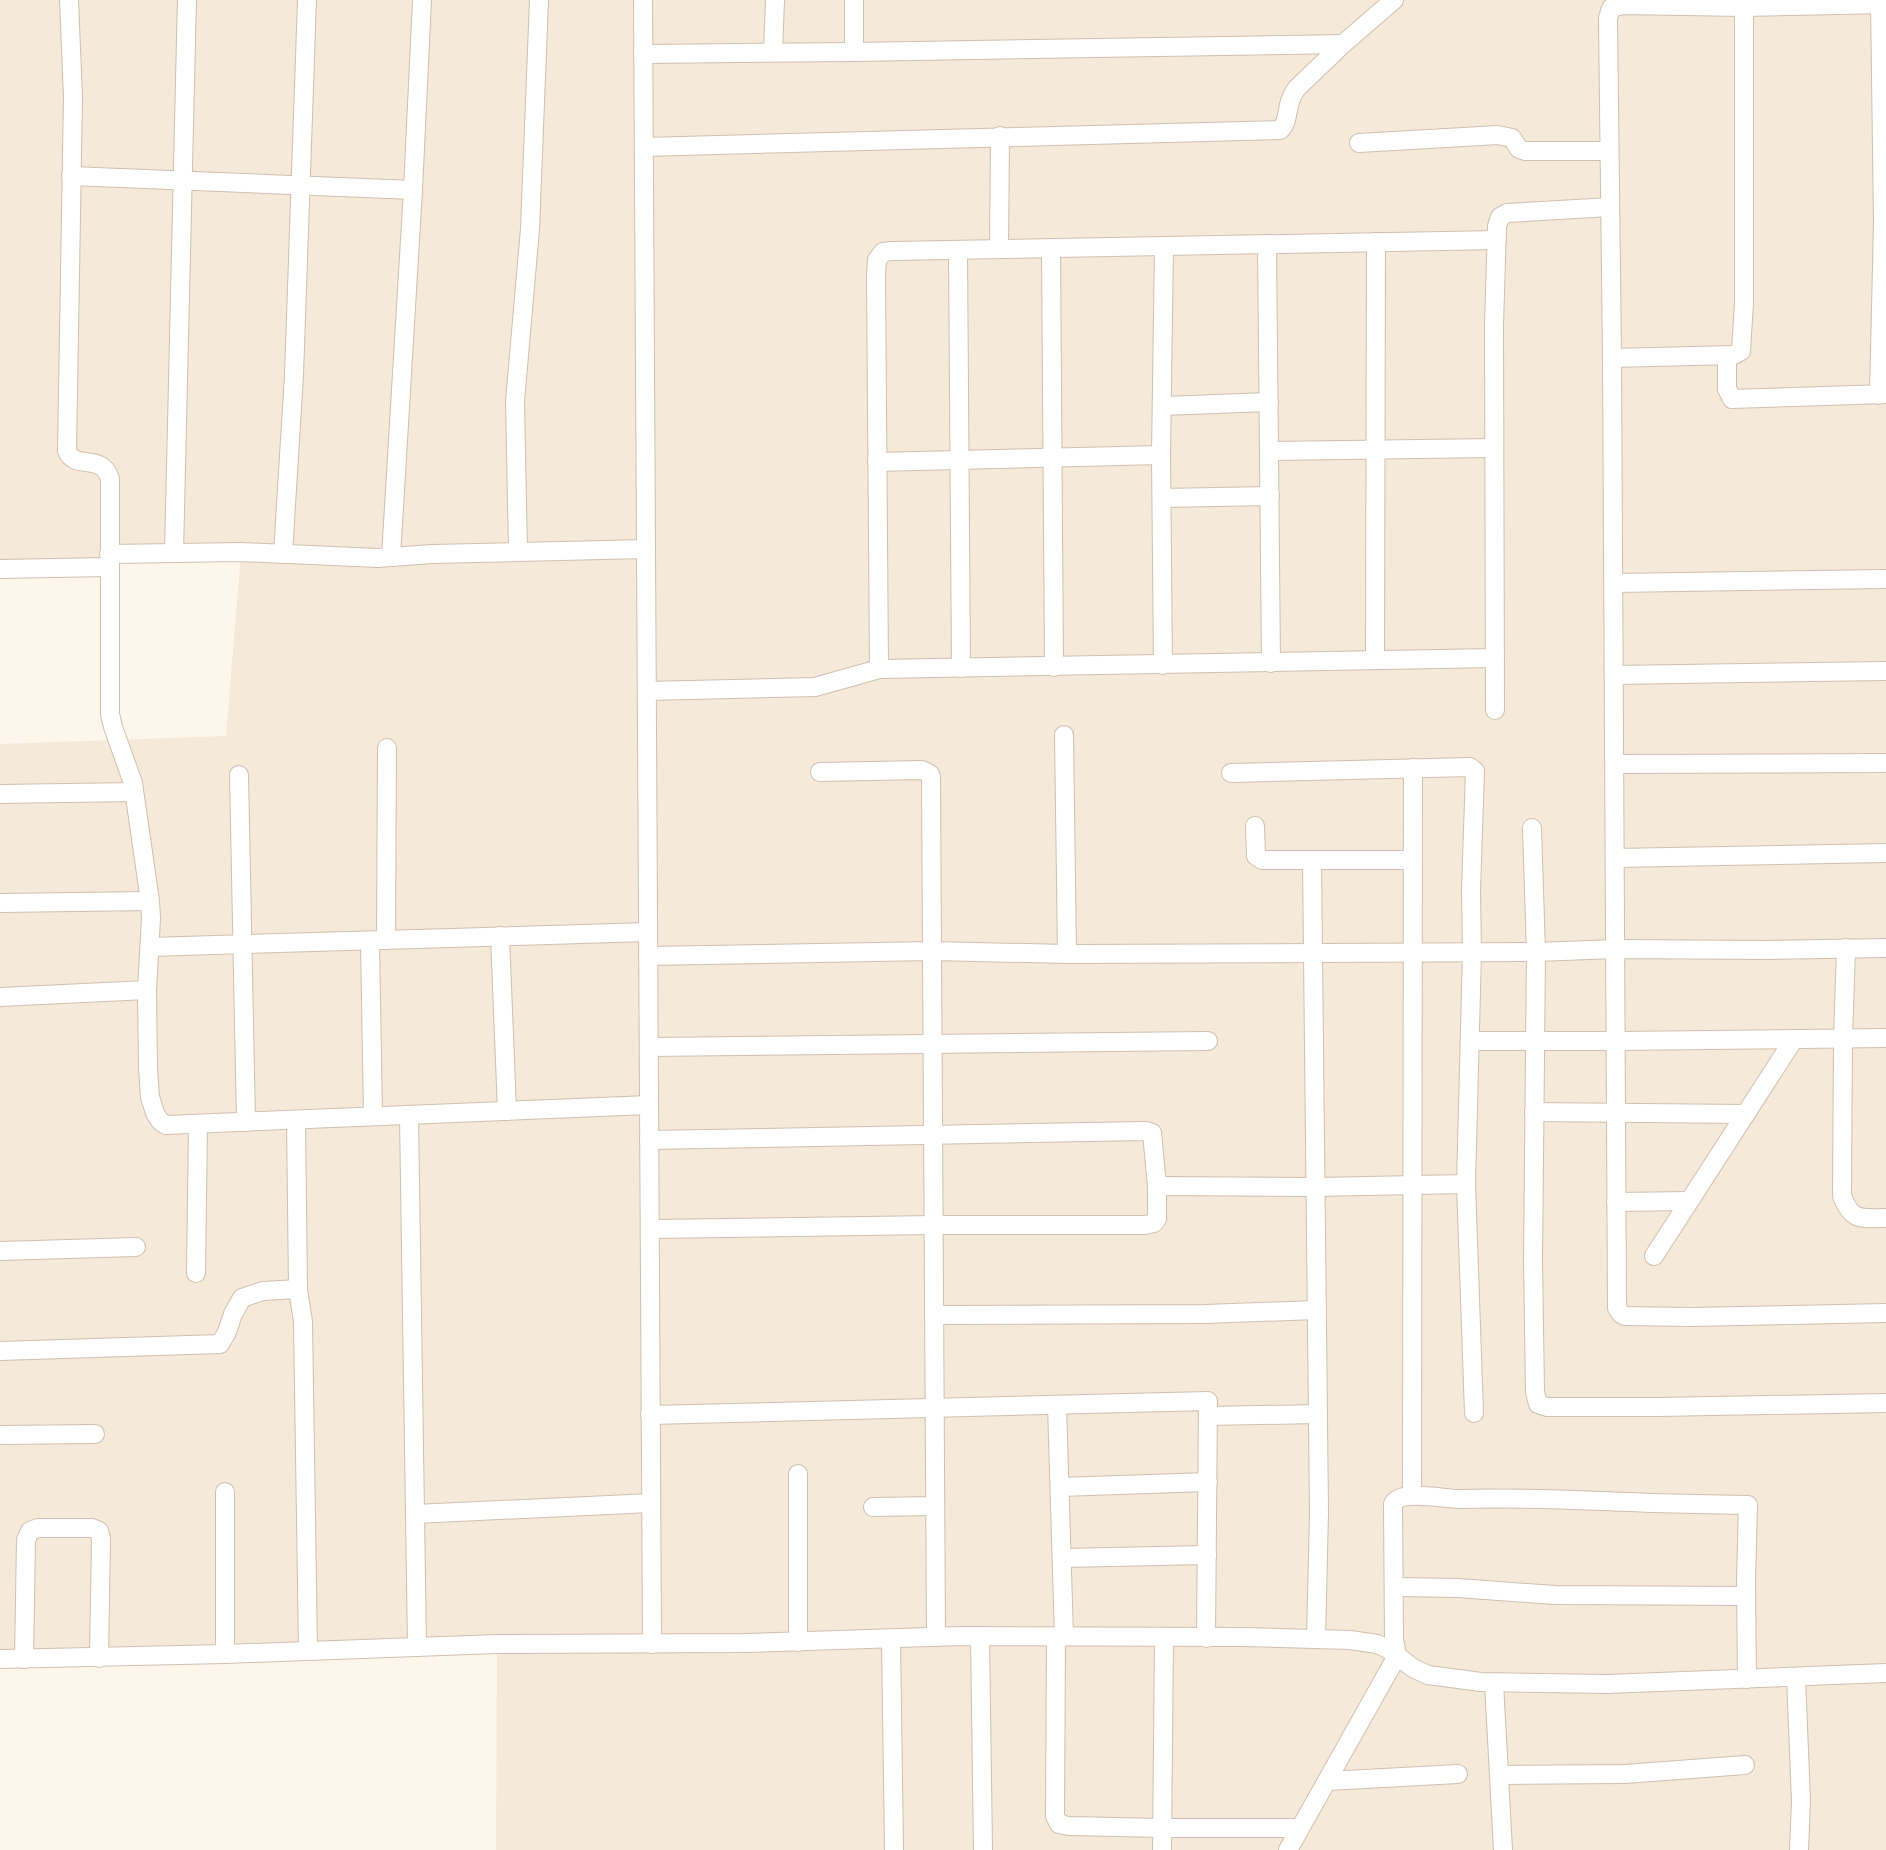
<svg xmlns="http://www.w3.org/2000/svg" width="1886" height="1850" font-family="'DejaVu Sans',sans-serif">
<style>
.residential{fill:#f5e9d9}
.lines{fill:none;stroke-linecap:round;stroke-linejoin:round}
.minor-casing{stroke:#d1bfaf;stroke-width:20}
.minor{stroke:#fff;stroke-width:18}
</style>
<rect width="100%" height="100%" fill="#fdf7eb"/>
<polygon class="residential" points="0,0 1886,0 1886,1850 496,1850 497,1644 0,1649 0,744 226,736 241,553 0,568"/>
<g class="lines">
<defs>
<g id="minor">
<path d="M69 0 73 97 67 451C75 471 102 452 110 479V714L113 727 133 783 150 901 151 918 147 990 148 1068 150 1097 155 1113 160 1121 166 1125 649 1105"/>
<polyline points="643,0 652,1644"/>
<polyline points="1886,4 1744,7 1623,5 1611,8 1608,18 1612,358 1617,1308 1621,1314 1625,1316 1690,1317 1886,1313"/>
<polyline points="773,52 775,0"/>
<polyline points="854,52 854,0"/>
<polyline points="643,54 854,52 1343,44"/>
<polyline points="1359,143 1498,135 1512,138 1519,149 1525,151 1609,151"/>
<path d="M644 147 1280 130C1291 120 1284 104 1297 88L1343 44 1394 0"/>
<polyline points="71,176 413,190"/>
<polyline points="1267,244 1271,663"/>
<polyline points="1051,248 1054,667"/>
<polyline points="999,249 1000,136"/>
<polyline points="958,250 961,668"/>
<polyline points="1727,356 1727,389 1732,399 1886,394"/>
<polyline points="1612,358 1734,355 1741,351 1744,303 1744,7"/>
<polyline points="1879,395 1883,223 1880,0"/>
<polyline points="1162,406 1269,402"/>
<polyline points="1269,451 1494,448"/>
<polyline points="877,462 1161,455"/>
<polyline points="1162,498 1270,496"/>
<polyline points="518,552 515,401 530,229 539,0"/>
<path d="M174 553C180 368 182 184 187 0"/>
<polyline points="109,554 241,552 378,558 432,554 646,549"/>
<polyline points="283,554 294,375 307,0"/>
<polyline points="391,557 413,190 422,0"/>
<polyline points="0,569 109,567"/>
<polyline points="1614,583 1886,579"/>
<polyline points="1375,660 1376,242"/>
<polyline points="1163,665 1161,455 1164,246"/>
<polyline points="879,669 876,275 877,260 883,252 892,251 1497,240"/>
<polyline points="1614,675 1886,671"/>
<polyline points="647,691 815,687 879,669 1495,658"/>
<polyline points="1495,710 1494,325 1497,226 1500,217 1507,213 1610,207"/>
<polyline points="1064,735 1067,954"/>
<polyline points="1615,764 1886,763"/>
<polyline points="820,772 922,770 930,774 931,777 936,1637"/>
<polyline points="1231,773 1470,767 1475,771 1471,890 1472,952 1466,1184 1474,1413"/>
<polyline points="239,775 246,1122"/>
<polyline points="0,794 134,792"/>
<polyline points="1255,826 1256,856 1262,860 1412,860"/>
<polyline points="1532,828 1536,952 1533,1261 1535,1392 1538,1404 1547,1407 1658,1407 1886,1403"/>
<polyline points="1615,858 1886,853"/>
<polyline points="1312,860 1319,1513 1316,1639"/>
<polyline points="0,903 150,901"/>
<polyline points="500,936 507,1111"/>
<polyline points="386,940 387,748"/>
<polyline points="370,941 373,1116"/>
<polyline points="150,947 648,932"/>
<path d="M1846 948 1843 1039 1842 1196C1852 1222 1861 1218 1886 1218"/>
<polyline points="648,956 932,951 1067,954 1536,952 1616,949 1768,950 1886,948"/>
<polyline points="0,997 147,990"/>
<polyline points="1470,1041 1616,1041 1886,1038"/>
<polyline points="649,1047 1208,1041"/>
<polyline points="1534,1112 1746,1114"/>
<polyline points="409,1115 417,1647"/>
<polyline points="296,1120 298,1289 303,1322 308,1650"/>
<polyline points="649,1140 1146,1131 1152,1133 1157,1186 1157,1219 1154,1223 1145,1225 933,1225 650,1229"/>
<polyline points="1157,1186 1316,1187 1466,1184"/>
<polyline points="1616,1202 1689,1201"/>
<polyline points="0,1251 136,1247"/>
<polyline points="1654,1256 1794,1039"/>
<polyline points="196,1273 198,1124"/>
<polyline points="934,1315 1205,1314 1317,1310"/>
<polyline points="0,1351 220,1344 227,1332 233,1314 242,1298 263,1291 298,1289"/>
<polyline points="1057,1405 1064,1637"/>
<polyline points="650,1415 1208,1401 1206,1638"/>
<polyline points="1209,1416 1318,1414"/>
<polyline points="0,1435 95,1434"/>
<polyline points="1060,1487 1208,1482"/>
<polyline points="225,1492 225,1654"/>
<polyline points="1412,1496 1413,768"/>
<polyline points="873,1507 935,1506"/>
<polyline points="415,1514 651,1503"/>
<polyline points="1062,1558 1207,1555"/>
<polyline points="1394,1587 1458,1588 1555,1595 1746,1596"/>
<polyline points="980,1636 983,1850"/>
<polyline points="1056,1638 1055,1816 1059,1824 1069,1826 1162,1828 1300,1828"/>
<polyline points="891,1639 894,1850"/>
<polyline points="798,1642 798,1474"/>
<polyline points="0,1659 225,1654 497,1644 745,1643 960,1636 1243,1637 1350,1640 1377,1644 1388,1649 1413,1668 1428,1675 1481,1682 1607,1684 1886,1673"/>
<polyline points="24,1659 26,1540 30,1531 38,1528 92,1528 99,1531 101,1538 99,1658"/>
<polyline points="1796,1677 1801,1801 1799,1850"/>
<polyline points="1494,1683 1503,1850"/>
<polyline points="1499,1775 1625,1774 1745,1765"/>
<polyline points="1327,1781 1458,1774"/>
<polyline points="1162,1850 1164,1637"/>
<path d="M1288 1850 1397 1656 1394 1639 1393 1504C1401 1489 1443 1499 1459 1499 1516 1497 1573 1500 1630 1502 1669 1504 1708 1504 1748 1505L1746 1582 1747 1679"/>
</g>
</defs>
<use href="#minor" class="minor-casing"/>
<use href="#minor" class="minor"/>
</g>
</svg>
